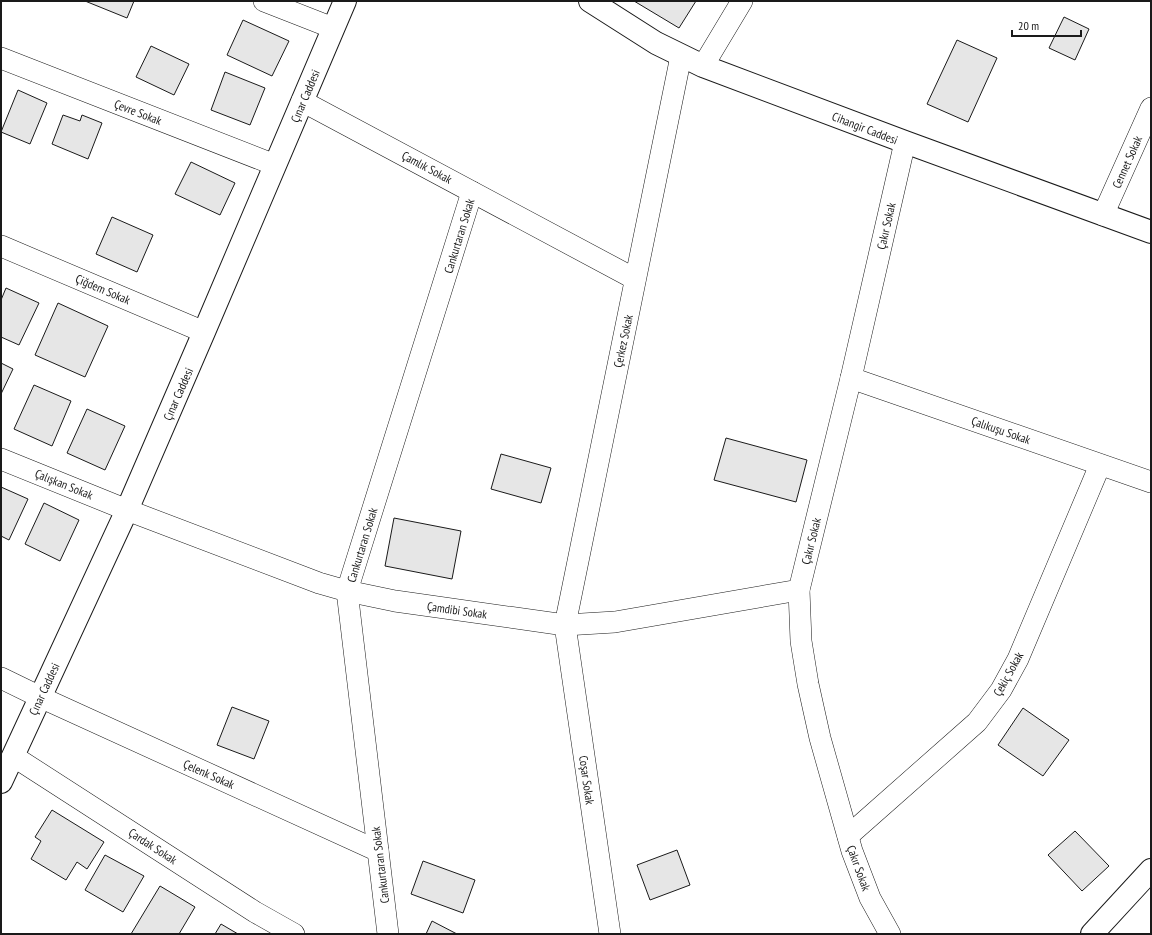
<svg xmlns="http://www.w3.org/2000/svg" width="1152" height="935" font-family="'PT Sans Narrow',sans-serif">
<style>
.building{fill:#e6e6e6;stroke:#1a1a1a}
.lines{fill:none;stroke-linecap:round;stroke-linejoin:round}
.minor-casing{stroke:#1a1a1a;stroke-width:22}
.tertiary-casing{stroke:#1a1a1a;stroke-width:24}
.minor{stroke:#fff;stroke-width:21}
.tertiary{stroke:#fff;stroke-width:22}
.labels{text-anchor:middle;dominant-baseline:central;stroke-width:3;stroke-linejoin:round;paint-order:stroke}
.street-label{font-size:12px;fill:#1a1a1a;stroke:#fff}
</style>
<rect width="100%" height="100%" fill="#fff"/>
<g class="building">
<polygon points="85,1 134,1 127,18"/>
<polygon points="634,1 696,1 679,28"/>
<polygon points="1064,17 1089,29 1075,60 1049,48"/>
<polygon points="243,20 289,41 272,76 227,55"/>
<polygon points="957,40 997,58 968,122 927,104"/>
<polygon points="151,46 189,64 174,95 136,77"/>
<polygon points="225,72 265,88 250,125 211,110"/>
<polygon points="18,90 47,103 30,144 1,132"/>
<polygon points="63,115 80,121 82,115 102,123 88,159 52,144"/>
<polygon points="191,162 235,183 220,215 175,194"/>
<polygon points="112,217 153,235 137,272 96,254"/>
<polygon points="6,288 39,303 19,345 1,337 1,300"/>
<polygon points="58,303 108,326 85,377 35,355"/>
<polygon points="1,363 13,369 1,394"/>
<polygon points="34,385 71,401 52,446 14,429"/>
<polygon points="87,409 125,426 105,470 67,453"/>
<polygon points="726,438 807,460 796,502 714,480"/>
<polygon points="501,454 551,468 541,503 491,489"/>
<polygon points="1,487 28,499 9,540 1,536"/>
<polygon points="44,503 79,520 60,561 25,544"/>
<polygon points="394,518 461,531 452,579 385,566"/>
<polygon points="232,707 269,721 254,759 217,745"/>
<polygon points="1023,708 1069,740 1043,776 998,745"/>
<polygon points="52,810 104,842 87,869 77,862 66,880 31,859 41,841 35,837"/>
<polygon points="1075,831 1109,866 1082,891 1048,855"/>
<polygon points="677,850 690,885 650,900 637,865"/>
<polygon points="105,855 144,876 123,912 85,890"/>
<polygon points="423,861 475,880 463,913 411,894"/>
<polygon points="160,886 195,907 179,934 131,934"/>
<polygon points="432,921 457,934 426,934"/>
<polygon points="221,924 238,934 215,934"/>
</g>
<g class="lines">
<defs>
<g id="minor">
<polyline points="264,1 333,28"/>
<polyline points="1,58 275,165"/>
<polyline points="703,66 742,1"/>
<polyline points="302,101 635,279"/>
<polyline points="1103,215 1151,108"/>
<polyline points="1,246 204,332"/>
<polyline points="851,378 1151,482"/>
<polyline points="1,459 127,510 319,583 347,591 395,601 565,625 615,622 799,590"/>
<polyline points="1,678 40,697 378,851"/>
<polyline points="13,756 255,912 294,934"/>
<polyline points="848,836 977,722 1001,690 1018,659 1100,465"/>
<polyline points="388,934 347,591 472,192"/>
<polyline points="610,934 565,625 681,56"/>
<polyline points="890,934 870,898 852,851 820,738 808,684 801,641 799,590 851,378 905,142"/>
</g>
<g id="tertiary">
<polyline points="590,1 656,43 703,66 905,142 1151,232"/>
<polyline points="1,782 127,510 204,332 345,1"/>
<polyline points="1092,934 1151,870"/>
</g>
</defs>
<use href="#minor" class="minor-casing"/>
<use href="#tertiary" class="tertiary-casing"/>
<use href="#minor" class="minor"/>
<use href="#tertiary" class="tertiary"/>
</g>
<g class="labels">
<g class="street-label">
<text transform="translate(305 96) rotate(-67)">Çınar Caddesi</text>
<text transform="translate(138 112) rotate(21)">Çevre Sokak</text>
<text transform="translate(865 128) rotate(21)">Cihangir Caddesi</text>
<text transform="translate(1127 162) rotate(-66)">Cennet Sokak</text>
<text transform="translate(427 167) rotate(28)">Çamlık Sokak</text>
<text transform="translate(886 226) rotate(-77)">Çakır Sokak</text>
<text transform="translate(459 236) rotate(-73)">Cankurtaran Sokak</text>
<text transform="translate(103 289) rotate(23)">Çiğdem Sokak</text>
<text transform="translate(623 341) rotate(-78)">Çerkez Sokak</text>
<text transform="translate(178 394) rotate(-66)">Çınar Caddesi</text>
<text transform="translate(1001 430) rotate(19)">Çalıkuşu Sokak</text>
<text transform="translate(64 484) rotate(22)">Çalışkan Sokak</text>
<text transform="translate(811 541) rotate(-76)">Çakır Sokak</text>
<text transform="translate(362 545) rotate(-73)">Cankurtaran Sokak</text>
<text transform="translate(457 610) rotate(8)">Çamdibi Sokak</text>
<text transform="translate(1008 674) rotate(-61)">Çekiç Sokak</text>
<text transform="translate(44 689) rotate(-65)">Çınar Caddesi</text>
<text transform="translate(209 774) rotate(24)">Çelenk Sokak</text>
<text transform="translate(587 780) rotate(82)">Coşar Sokak</text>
<text transform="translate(153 846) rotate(33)">Çardak Sokak</text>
<text transform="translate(380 865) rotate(-97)">Cankurtaran Sokak</text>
<text transform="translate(859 868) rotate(70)">Çakır Sokak</text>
</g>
</g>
<rect width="1152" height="935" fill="none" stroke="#1a1a1a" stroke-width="4"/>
<path d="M1012 30v6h69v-6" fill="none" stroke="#1a1a1a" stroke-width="2"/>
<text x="1018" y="30" font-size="12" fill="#1a1a1a" stroke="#ffffff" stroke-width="3" paint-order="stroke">20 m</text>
</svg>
